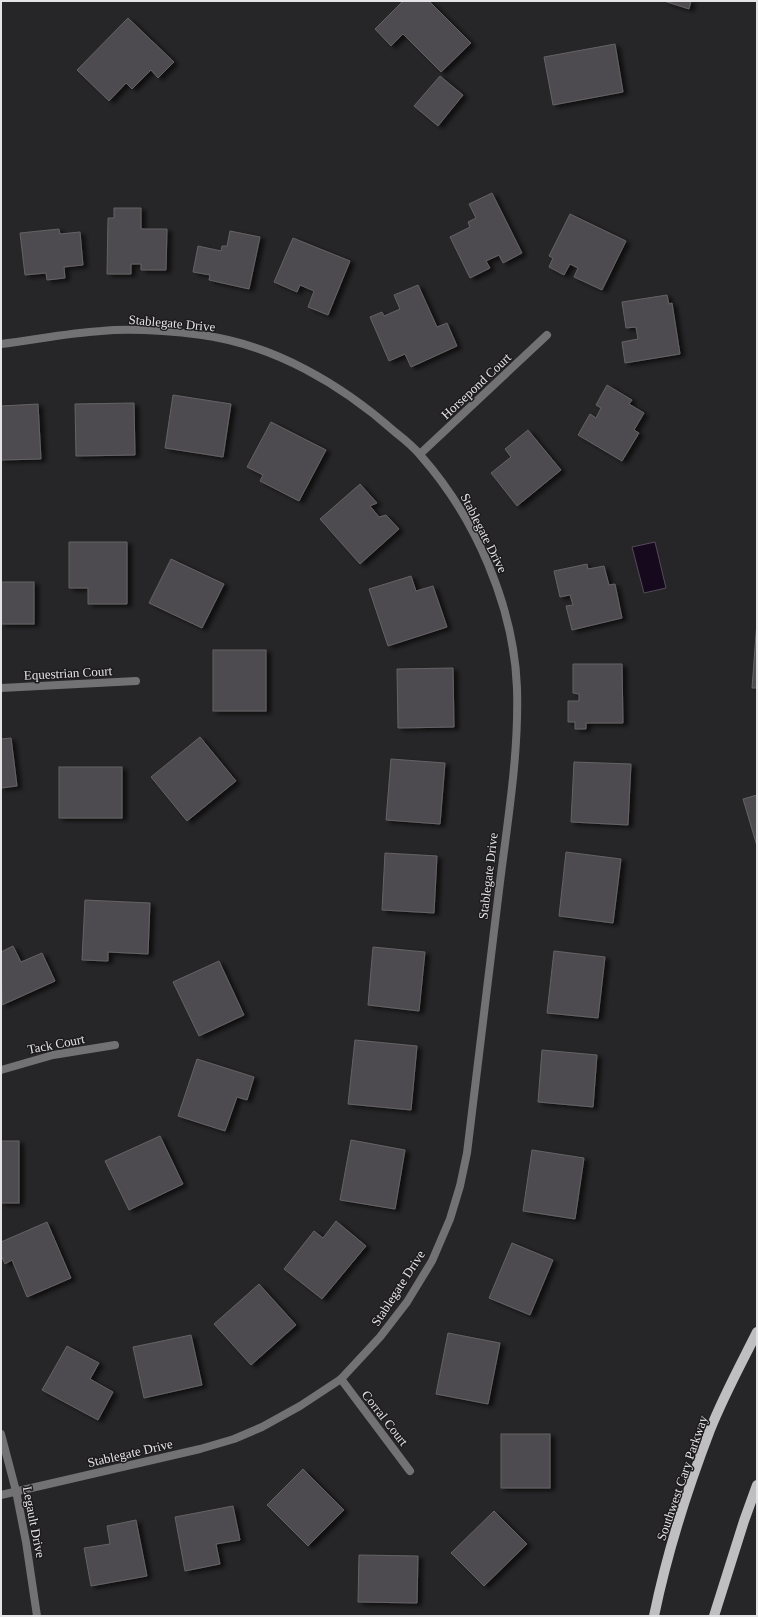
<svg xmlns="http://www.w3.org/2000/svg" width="758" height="1617" font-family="'Times New Roman',serif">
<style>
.water{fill:#16091e;stroke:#544a5a}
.building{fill:#4e4c4f;stroke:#646265;filter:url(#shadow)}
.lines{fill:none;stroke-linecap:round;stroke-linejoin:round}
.minor{stroke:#727173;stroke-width:8}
.primary{stroke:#bfbec1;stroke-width:10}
.labels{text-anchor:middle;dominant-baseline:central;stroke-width:3;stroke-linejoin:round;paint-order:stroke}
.street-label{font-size:13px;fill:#e4e3e5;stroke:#1d1b1e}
</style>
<defs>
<filter id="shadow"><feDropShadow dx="4.5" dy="2.5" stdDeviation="2" flood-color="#0009"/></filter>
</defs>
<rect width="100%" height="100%" fill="#262527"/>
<polygon class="water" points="655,542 666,588 644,593 632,547"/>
<g class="building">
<polygon points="403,1 429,1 471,43 441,72 403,34 391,46 375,29"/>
<polygon points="664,1 691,1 689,9"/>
<polygon points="128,18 174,62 158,78 151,70 132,89 126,83 109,101 77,70"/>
<polygon points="615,44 623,92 553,105 544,57"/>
<polygon points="440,76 463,95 438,126 414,106"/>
<polygon points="492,193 522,253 503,263 499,255 486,261 490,268 470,278 450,237 470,227 468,222 476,218 469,204"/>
<polygon points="114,208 141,208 141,229 167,229 166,270 141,270 141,264 131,264 131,274 107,274 108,218 114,218"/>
<polygon points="570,214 626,241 602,290 574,277 578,268 570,264 564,275 549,267 553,258 549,256"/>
<polygon points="59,229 60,234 80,232 83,265 64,267 65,278 47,280 46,273 25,275 20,233"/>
<polygon points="230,231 260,237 249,289 209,280 210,275 193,272 198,246 221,251 222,246 227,246"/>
<polygon points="293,238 350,261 328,315 308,307 314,291 300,285 297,292 274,282"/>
<polygon points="418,285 437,327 447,323 457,346 411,367 405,354 389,361 370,317 382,312 384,316 400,309 394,295"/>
<polygon points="667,295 669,304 672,303 680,354 625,363 622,342 638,339 636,327 626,328 622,302"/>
<polygon points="607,385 632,400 629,404 644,413 634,430 639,433 622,461 578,435 590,414 596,418 601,408 596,405"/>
<polygon points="173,395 231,404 223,457 165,448"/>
<polygon points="134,403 135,455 76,456 75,404"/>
<polygon points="38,404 41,459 1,460 1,406"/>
<polygon points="271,422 326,450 299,501 260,481 263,475 247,467"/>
<polygon points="528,430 561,470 517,506 491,473 511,457 505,449"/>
<polygon points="360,484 377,503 370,506 379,517 386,515 399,529 360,564 320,519"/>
<polygon points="69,542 127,542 127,604 88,604 88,588 69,588"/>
<polygon points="171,559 224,584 202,628 149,603"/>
<polygon points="587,564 588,569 604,566 609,585 615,584 622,618 572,630 566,606 573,605 570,595 560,597 554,571"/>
<polygon points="411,576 416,591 433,586 447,627 388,646 369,589"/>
<rect x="1" y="582" width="33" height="42"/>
<polygon points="757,621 757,688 752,688"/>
<rect x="213" y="650" width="53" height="61"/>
<polygon points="573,664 622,664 623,723 586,723 586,729 575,729 575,722 568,722 568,701 579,701 579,694 573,693"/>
<polygon points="453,668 454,727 398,728 397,669"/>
<polygon points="200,737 236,781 187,821 151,777"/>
<polygon points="11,738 17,786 1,788 1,739"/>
<polygon points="391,759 445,763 440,824 386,820"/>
<polygon points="574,762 631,764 628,825 571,822"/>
<rect x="59" y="767" width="63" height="51"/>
<polygon points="757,795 757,846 743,799"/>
<polygon points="566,852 621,859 613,923 559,916"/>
<polygon points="385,853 437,856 434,913 382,910"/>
<polygon points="85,900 150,903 148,954 108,952 108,961 82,960"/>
<polygon points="13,946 21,962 42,953 55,981 2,1005 1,952"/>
<polygon points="373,947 425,952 419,1011 368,1005"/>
<polygon points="554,951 605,957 598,1018 547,1013"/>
<polygon points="219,961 244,1015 199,1036 173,982"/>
<polygon points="355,1040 417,1046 411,1110 348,1104"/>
<polygon points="542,1050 597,1055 593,1107 538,1102"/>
<polygon points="197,1059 254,1077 247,1100 237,1097 225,1131 178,1116"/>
<polygon points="160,1136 183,1184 129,1210 105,1161"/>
<polygon points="351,1140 405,1150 395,1209 340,1200"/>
<rect x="1" y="1141" width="18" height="62"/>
<polygon points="532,1150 584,1158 575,1219 523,1211"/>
<polygon points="336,1221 366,1246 322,1299 284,1269 314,1231 323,1238"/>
<polygon points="47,1222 71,1278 27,1297 12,1260 5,1264 1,1255 1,1242"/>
<polygon points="512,1243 553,1260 530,1315 489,1298"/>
<polygon points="259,1284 296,1325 251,1365 214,1324"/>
<polygon points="448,1333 500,1343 488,1404 436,1394"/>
<polygon points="191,1335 202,1385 144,1398 133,1347"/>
<polygon points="67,1346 99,1363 90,1379 113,1392 98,1420 42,1390"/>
<rect x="501" y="1434" width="49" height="54"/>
<polygon points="303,1469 344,1510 308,1546 267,1505"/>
<polygon points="233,1506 240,1540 216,1544 220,1564 185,1571 175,1517"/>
<polygon points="494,1511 527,1544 484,1586 451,1553"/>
<polygon points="136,1520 147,1576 91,1586 84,1548 110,1544 107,1526"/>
<polygon points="359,1555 418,1556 417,1603 358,1602"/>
</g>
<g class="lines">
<g class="minor">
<path d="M1 344C34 340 68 333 101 331 134 328 169 331 202 335 274 345 341 384 395 432 404 439 414 447 421 456 475 517 514 606 517 688 519 753 508 818 500 882 489 973 478 1063 467 1153L460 1186 450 1219 432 1261 407 1302 380 1337 341 1379 300 1406 262 1427 234 1439 200 1449 1 1495"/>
<polyline points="420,454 547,335"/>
<polyline points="1,688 136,681"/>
<polyline points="1,1070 53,1055 115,1045"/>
<polyline points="341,1379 410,1471"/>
<polyline points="1,1434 16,1491 26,1542 37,1616"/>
</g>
<g class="primary">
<path d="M654 1616C667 1553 687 1490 710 1430 723 1397 741 1364 757 1332"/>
<polyline points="714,1616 744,1521 757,1485"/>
</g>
</g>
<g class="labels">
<g class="street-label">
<text transform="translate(172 323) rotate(5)">Stablegate Drive</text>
<text transform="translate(476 386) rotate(-43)">Horsepond Court</text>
<text transform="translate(484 533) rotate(63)">Stablegate Drive</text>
<text transform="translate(68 673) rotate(-3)">Equestrian Court</text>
<text transform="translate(488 876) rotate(-83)">Stablegate Drive</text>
<text transform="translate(56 1044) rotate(-11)">Tack Court</text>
<text transform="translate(398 1288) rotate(-57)">Stablegate Drive</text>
<text transform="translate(385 1418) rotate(52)">Corral Court</text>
<text transform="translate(130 1453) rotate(-13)">Stablegate Drive</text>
<text transform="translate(682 1478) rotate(-71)">Southwest Cary Parkway</text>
<text transform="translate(34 1522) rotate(79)">Legault Drive</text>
</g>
</g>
<rect width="758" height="1617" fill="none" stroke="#e4e3e5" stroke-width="4"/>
</svg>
